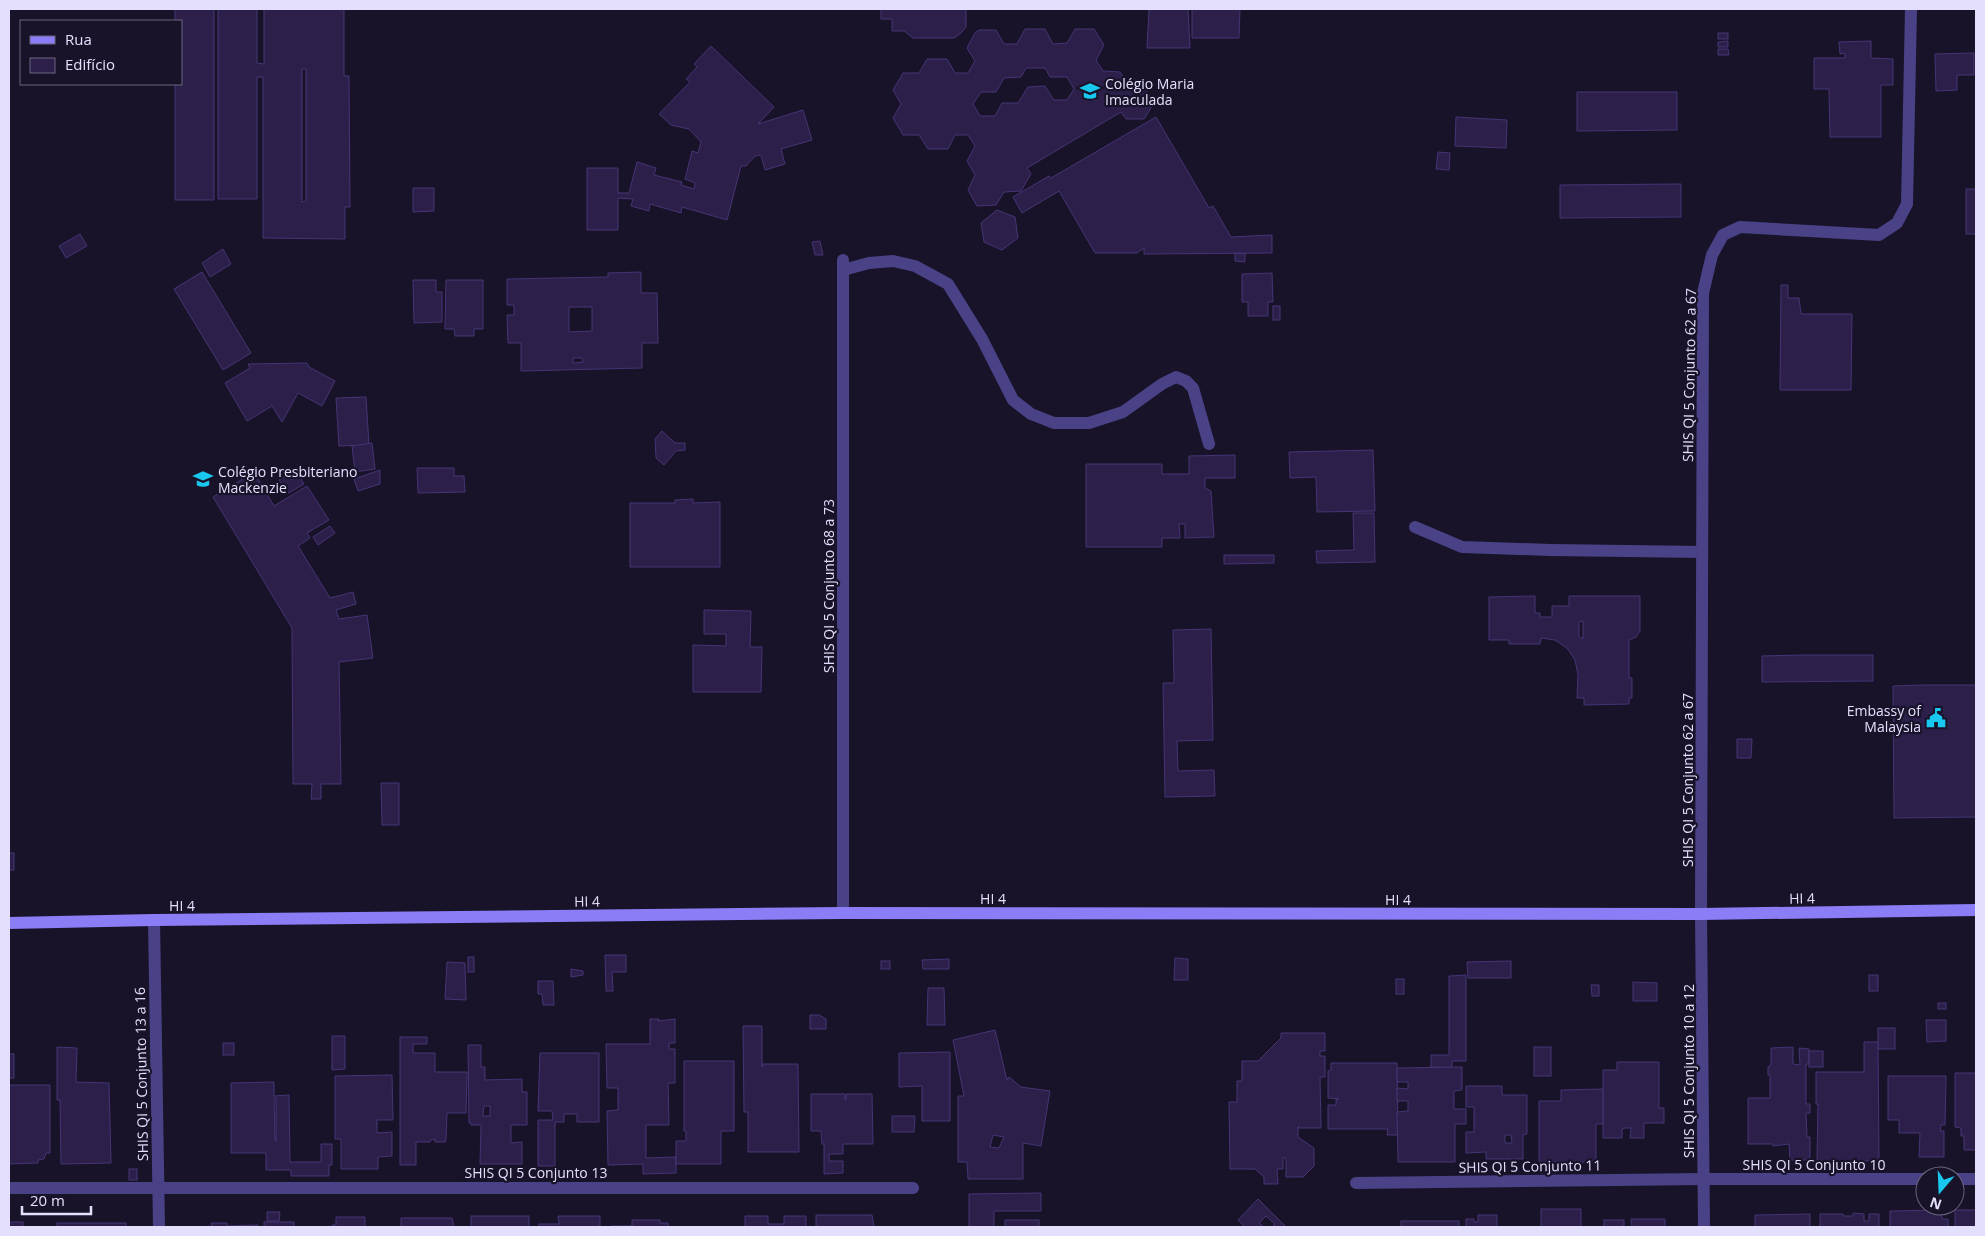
<svg xmlns="http://www.w3.org/2000/svg" width="1985" height="1236" font-family="'Open Sans',sans-serif">
<style>
.building{fill:#2c204a;stroke:#463474;fill-rule:evenodd}
.lines{fill:none;stroke-linecap:round;stroke-linejoin:round}
.street{stroke:#4a4286;stroke-width:12}
.secondary{stroke:#8a7df6;stroke-width:12}
.labels{text-anchor:middle;dominant-baseline:central;stroke-width:4.5;stroke-linejoin:round;paint-order:stroke}
.poi-label{font-size:14px;fill:#e4dffd;stroke:#19132a;text-anchor:start}
.street-label{font-size:14px;fill:#e4dffd;stroke:#19132a}
</style>
<rect width="100%" height="100%" fill="#19132a"/>
<g class="building">
<polygon points="175,9 214,9 214,200 175,200 175,84 181,84 181,21 175,21"/>
<path d="M218 9H257V63L264 64V9H344V76H349L350 207H345V239L263 238V77H257V199H218ZM302 69H306V201L302 202Z"/>
<polygon points="881,9 966,9 966,27 961,33 954,38 913,38 904,31 892,31 892,19 881,19"/>
<polygon points="1149,9 1188,9 1190,48 1147,48"/>
<polygon points="1192,9 1240,9 1239,38 1192,38"/>
<path d="M1025 29H1045L1053 44 1067 43 1075 29H1094L1104 45 1096 60 1103 71 1120 72 1128 85 1144 86 1154 103 1144 119H1126L1121 112 1027 168 1031 174 1021 191 1004 192 996 205 977 206 968 190 975 175 967 161 975 146 968 135H955L948 149H928L919 135H903L893 118 901 104 893 90 903 73H919L927 59H947L955 73H968L975 61 967 48 975 33 979 30H996L1004 44H1017ZM1026 68H1045L1050 77H1067L1074 89 1067 100H1054L1045 86 1028 87 1018 103H1002L995 116H980L973 104 981 92H996L1004 78 1021 77Z"/>
<rect x="1718" y="33" width="10" height="6"/>
<polygon points="1728,41 1728,47 1718,47 1718,42"/>
<polygon points="1871,41 1871,58 1893,59 1893,85 1881,85 1881,137 1830,137 1829,89 1814,89 1814,58 1845,58 1845,53 1840,54 1839,42"/>
<polygon points="711,46 774,107 758,124 803,110 812,140 781,149 785,164 765,170 761,155 755,156 746,166 741,166 727,220 682,207 681,213 650,204 649,211 631,206 633,199 618,198 618,230 587,230 587,168 618,168 618,193 629,193 637,162 656,168 654,175 682,182 681,185 694,189 695,183 685,179 692,151 698,153 701,142 689,129 671,125 659,114 690,82 686,79 697,67 694,64"/>
<polygon points="1718,49 1728,49 1729,55 1718,55"/>
<polygon points="1974,53 1974,75 1957,75 1957,90 1936,91 1935,54"/>
<polygon points="1577,92 1677,92 1677,130 1577,131"/>
<polygon points="1156,117 1209,208 1213,206 1231,237 1272,235 1272,253 1144,254 1144,248 1137,253 1095,253 1059,191 1022,213 1013,197 1049,176 1051,178"/>
<polygon points="1456,117 1507,120 1506,148 1455,146"/>
<polygon points="1438,152 1450,153 1449,170 1436,169"/>
<polygon points="1681,184 1681,217 1560,218 1560,185"/>
<polygon points="413,188 434,188 434,211 413,212"/>
<rect x="1966" y="189" width="10" height="45"/>
<polygon points="997,210 1015,217 1018,238 1002,250 984,242 981,223"/>
<polygon points="80,234 87,246 66,258 59,246"/>
<polygon points="820,241 823,255 815,255 812,242"/>
<polygon points="223,249 231,264 210,277 202,263"/>
<polygon points="1235,253 1245,254 1245,262 1235,261"/>
<polygon points="202,272 251,353 223,370 174,289"/>
<path d="M641 272V293H657L658 343H642V368L521 371V343H508L507 315H514V305H507V279L608 277V273ZM569 307H592V331L569 332ZM573 358H582L583 362 573 363Z"/>
<polygon points="1272,273 1273,302 1268,302 1268,316 1248,316 1248,302 1242,302 1242,274"/>
<polygon points="413,280 436,280 436,292 442,292 442,322 414,323"/>
<polygon points="446,280 483,280 483,329 474,329 474,336 455,336 454,329 445,329"/>
<polygon points="1781,285 1788,285 1788,298 1799,298 1801,314 1852,314 1851,390 1780,390"/>
<rect x="1273" y="306" width="7" height="14"/>
<polygon points="307,363 309,367 335,381 322,406 298,393 282,422 272,406 247,421 225,383 250,368 248,364"/>
<polygon points="366,397 369,445 339,446 336,398"/>
<polygon points="662,431 675,443 685,443 685,450 676,451 664,465 656,458 655,439"/>
<polygon points="372,443 375,469 355,472 352,446"/>
<polygon points="1373,450 1375,511 1317,512 1316,477 1290,478 1289,452"/>
<polygon points="1235,455 1235,478 1205,478 1205,488 1211,491 1214,537 1185,538 1185,524 1179,524 1180,538 1162,538 1162,547 1086,547 1086,464 1162,464 1162,474 1189,474 1189,456"/>
<polygon points="417,468 454,468 454,476 464,476 465,492 418,493"/>
<polygon points="296,470 304,484 287,494 279,480"/>
<polygon points="380,470 380,484 358,491 354,479"/>
<polygon points="254,472 274,506 307,486 329,520 307,533 310,538 298,546 330,598 353,592 356,604 336,610 339,619 367,615 373,658 339,662 341,784 321,784 321,799 311,799 312,784 293,784 292,628 213,497"/>
<polygon points="693,499 693,503 720,502 720,567 630,567 630,503 675,503 675,500"/>
<polygon points="1353,513 1374,513 1375,562 1317,563 1316,551 1354,550"/>
<polygon points="330,526 335,533 318,545 313,537"/>
<polygon points="1224,555 1274,555 1274,563 1224,564"/>
<path d="M1535 596V613H1540V617H1552V606H1569V596H1640V631L1636 637 1629 640V678H1632V698H1629V704L1584 705V698H1577L1578 675 1575 660 1567 648 1555 640 1541 638 1540 644H1509V640H1489V597ZM1583 621V639L1579 636V622Z"/>
<polygon points="704,610 751,611 750,647 762,647 761,692 693,692 693,645 726,646 726,634 704,634"/>
<polygon points="1211,629 1213,740 1177,741 1178,771 1214,770 1215,796 1165,797 1163,683 1174,683 1173,630"/>
<polygon points="1803,655 1873,655 1873,681 1762,682 1762,656"/>
<polygon points="1921,685 1976,685 1976,817 1894,818 1893,686"/>
<polygon points="1737,739 1752,739 1751,758 1737,758"/>
<polygon points="381,783 399,783 399,825 382,825"/>
<rect x="9" y="853" width="5" height="17"/>
<polygon points="605,955 626,955 626,972 612,972 613,991 606,991"/>
<rect x="468" y="957" width="6" height="15"/>
<polygon points="1175,958 1188,959 1188,980 1174,980"/>
<polygon points="949,959 949,969 923,969 922,960"/>
<rect x="881" y="961" width="9" height="8"/>
<polygon points="1511,961 1511,978 1468,978 1467,962"/>
<polygon points="447,962 465,963 466,1000 445,999"/>
<polygon points="571,969 583,971 583,975 571,977"/>
<polygon points="1466,975 1466,1061 1452,1061 1452,1068 1431,1067 1431,1055 1449,1055 1449,976"/>
<rect x="1869" y="975" width="9" height="16"/>
<rect x="1396" y="979" width="8" height="15"/>
<polygon points="538,981 553,981 554,1005 543,1005 542,994 538,994"/>
<polygon points="1633,982 1657,983 1657,1001 1633,1001"/>
<polygon points="1591,985 1599,985 1599,996 1592,996"/>
<polygon points="928,988 944,988 945,1025 927,1025"/>
<rect x="1938" y="1003" width="8" height="6"/>
<polygon points="810,1015 819,1015 826,1019 826,1029 810,1029"/>
<polygon points="650,1019 659,1019 658,1021 675,1019 675,1043 669,1043 669,1049 675,1049 675,1083 668,1083 669,1125 646,1125 646,1158 676,1157 676,1173 643,1174 643,1164 608,1165 607,1111 618,1110 618,1088 607,1088 606,1044 650,1044"/>
<polygon points="1926,1020 1946,1020 1946,1041 1927,1042"/>
<polygon points="743,1026 762,1026 762,1067 763,1064 798,1064 799,1152 748,1152 748,1112 744,1112"/>
<rect x="1878" y="1028" width="17" height="21"/>
<path d="M995 1030 1007 1080 1009 1077 1021 1087 1050 1091 1041 1146 1023 1143V1179H968L967 1162H958V1096H964L953 1040ZM993 1135 1004 1137 999 1148 990 1147Z"/>
<polygon points="1281,1033 1325,1033 1325,1051 1320,1051 1320,1056 1325,1056 1325,1077 1320,1077 1321,1128 1299,1128 1298,1126 1298,1137 1314,1148 1314,1166 1303,1177 1286,1177 1286,1158 1283,1158 1283,1169 1277,1169 1278,1184 1264,1184 1264,1177 1255,1169 1230,1169 1229,1102 1237,1102 1237,1081 1242,1081 1242,1061 1258,1061 1281,1038"/>
<polygon points="332,1036 345,1036 345,1069 332,1070"/>
<polygon points="400,1037 427,1037 427,1044 413,1044 413,1053 435,1053 435,1072 467,1072 466,1113 447,1113 446,1140 445,1142 435,1142 435,1139 431,1140 430,1142 416,1142 416,1165 400,1165"/>
<polygon points="1864,1042 1878,1042 1879,1161 1817,1161 1818,1104 1816,1104 1816,1072 1864,1072"/>
<rect x="223" y="1043" width="11" height="12"/>
<path d="M468 1045H481V1067H485V1080L522 1079V1092H527V1125H511V1143L522 1142V1164H480L481 1125H471V1123H469ZM484 1106H490V1116H483Z"/>
<polygon points="57,1047 77,1048 76,1082 109,1083 111,1163 61,1164 60,1100 57,1100"/>
<rect x="1534" y="1047" width="17" height="29"/>
<polygon points="1793,1047 1793,1064 1800,1065 1799,1048 1809,1049 1809,1064 1806,1064 1806,1104 1810,1104 1810,1113 1806,1113 1807,1137 1810,1137 1810,1160 1790,1160 1789,1144 1773,1146 1773,1144 1748,1144 1748,1098 1770,1098 1770,1075 1768,1075 1768,1067 1771,1065 1771,1048"/>
<rect x="1809" y="1051" width="14" height="16"/>
<polygon points="950,1052 950,1121 922,1121 922,1086 899,1087 899,1053"/>
<polygon points="540,1053 599,1053 599,1122 577,1122 577,1114 564,1114 564,1122 555,1122 555,1166 538,1166 538,1120 553,1120 552,1111 538,1111"/>
<rect x="9" y="1054" width="5" height="24"/>
<polygon points="684,1061 734,1061 734,1131 721,1131 721,1164 676,1164 676,1141 686,1141 686,1131 684,1131"/>
<polygon points="1617,1062 1659,1062 1659,1108 1664,1108 1664,1123 1644,1123 1644,1138 1630,1138 1631,1128 1625,1128 1622,1129 1622,1138 1603,1138 1603,1070 1617,1070"/>
<polygon points="1331,1063 1397,1063 1398,1135 1387,1135 1388,1129 1328,1129 1328,1105 1336,1105 1336,1099 1339,1099 1328,1098 1328,1071 1331,1070"/>
<polygon points="1462,1067 1462,1090 1454,1091 1454,1109 1466,1109 1466,1124 1455,1124 1455,1162 1398,1162 1397,1112 1408,1111 1408,1101 1397,1101 1397,1088 1408,1089 1408,1082 1397,1082 1397,1068"/>
<polygon points="1955,1073 1976,1073 1976,1150 1964,1150 1964,1136 1961,1136 1961,1128 1955,1127"/>
<polygon points="392,1075 393,1120 377,1120 377,1133 392,1132 392,1156 378,1157 378,1169 341,1169 341,1139 335,1139 335,1076"/>
<polygon points="1888,1076 1946,1076 1945,1125 1941,1125 1940,1131 1944,1131 1944,1157 1919,1157 1920,1133 1899,1133 1899,1120 1888,1120"/>
<path d="M274 1082V1096L289 1095 290 1162H321V1144H332V1165H329V1176H291V1170H266V1153H231V1083ZM274 1098H276V1141H275Z"/>
<polygon points="9,1085 50,1085 50,1153 46,1153 44,1159 38,1160 38,1163 9,1164"/>
<path d="M1466 1086H1502V1095H1527V1134L1523 1135V1159H1486V1152L1466 1153V1132H1474V1107H1466ZM1505 1135H1511L1512 1143H1505Z"/>
<polygon points="1603,1089 1603,1124 1596,1124 1596,1162 1539,1162 1539,1101 1561,1101 1561,1090"/>
<polygon points="811,1094 845,1094 845,1100 846,1100 846,1094 872,1094 873,1144 843,1144 843,1154 829,1154 829,1161 843,1161 843,1173 824,1174 824,1144 822,1144 821,1131 811,1131"/>
<polygon points="892,1116 915,1116 914,1132 892,1132"/>
<rect x="129" y="1169" width="8" height="11"/>
<polygon points="1041,1193 1041,1211 994,1211 994,1227 969,1227 969,1194"/>
<polygon points="1258,1199 1286,1227 1272,1227 1275,1224 1266,1216 1259,1223 1264,1227 1245,1227 1238,1220"/>
<rect x="1541" y="1209" width="40" height="18"/>
<polygon points="1941,1210 1942,1219 1948,1219 1948,1227 1890,1227 1890,1211"/>
<rect x="1955" y="1210" width="21" height="17"/>
<polygon points="267,1212 280,1212 279,1221 267,1221"/>
<polygon points="1853,1213 1864,1214 1864,1221 1869,1221 1869,1214 1879,1214 1879,1227 1820,1227 1820,1214 1843,1214 1843,1216 1853,1216"/>
<polygon points="1810,1214 1810,1227 1755,1227 1755,1215"/>
<polygon points="816,1215 872,1215 874,1227 816,1227"/>
<polygon points="1478,1215 1497,1215 1497,1227 1466,1227 1466,1219 1474,1219 1474,1222 1478,1222"/>
<rect x="471" y="1216" width="58" height="11"/>
<polygon points="558,1216 600,1216 600,1227 539,1227 539,1224 559,1224"/>
<polygon points="745,1216 768,1216 768,1224 784,1224 784,1216 806,1216 806,1227 745,1227"/>
<polygon points="336,1217 365,1217 365,1227 332,1227 332,1225 336,1225"/>
<polygon points="401,1218 452,1218 454,1227 401,1227"/>
<polygon points="1631,1219 1665,1219 1665,1227 1632,1227"/>
<polygon points="632,1220 660,1220 660,1223 668,1223 668,1227 611,1227 611,1226 632,1226"/>
<rect x="1005" y="1220" width="34" height="7"/>
<rect x="1604" y="1220" width="20" height="7"/>
<rect x="1401" y="1221" width="58" height="6"/>
<rect x="9" y="1222" width="14" height="5"/>
<rect x="264" y="1222" width="30" height="5"/>
<rect x="57" y="1223" width="69" height="4"/>
<polygon points="211,1223 227,1223 227,1226 258,1225 258,1227 200,1227 212,1226"/>
</g>
<g class="lines">
<g class="street">
<polyline points="843,260 843,913"/>
<polyline points="843,270 869,263 893,261 915,266 948,284 982,339 1013,400 1031,414 1054,423 1089,423 1123,412 1162,384 1176,377 1186,381 1193,388 1209,444"/>
<polyline points="1415,527 1462,547 1550,550 1702,552"/>
<polyline points="154,920 159,1227"/>
<polyline points="1955,1179 1976,1179"/>
<polyline points="1356,1183 1704,1179 1925,1179"/>
<polyline points="9,1188 913,1188"/>
<polyline points="1704,1227 1701,914 1703,293 1712,255 1723,235 1740,227 1879,235 1897,223 1907,204 1911,9"/>
</g>
<polyline class="secondary" points="9,923 154,920 843,913 1701,914 1976,910"/>
</g>
<defs>
<symbol id="school-bare" viewBox="-9 -9 18 18"><path d="M0-5L7-2L0 1L-7-2ZM-4 1L0 2.5L4 1V4Q0 6-4 4Z" fill="#19c8ef" stroke="#19132a" stroke-width="2.5" paint-order="stroke"/></symbol>
<symbol id="civic-bare" viewBox="-9 -9 18 18"><path d="M-.6-6.5H3V-4.5H.6V-3L4-1V1h2V6H-6V1h2V-1L-.6-3ZM-1.2 2.5V6h2.4V2.5Z" fill="#19c8ef" stroke="#19132a" stroke-width="2.5" paint-order="stroke"/></symbol>
</defs>
<g fill-rule="evenodd">
<use href="#school-bare" x="1076" y="77" width="28" height="28"/>
<use href="#school-bare" x="189" y="465" width="28" height="28"/>
<use href="#civic-bare" x="1922" y="704" width="28" height="28"/>
</g>
<g class="labels">
<g class="poi-label">
<text x="1105" y="83">Colégio Maria<tspan x="1105" dy="16">Imaculada</tspan></text>
<text x="218" y="471">Colégio Presbiteriano<tspan x="218" dy="16">Mackenzie</tspan></text>
<text x="1921" y="710" text-anchor="end">Embassy of<tspan x="1921" dy="16">Malaysia</tspan></text>
</g>
<g class="street-label">
<text transform="translate(1689 375) rotate(-89)">SHIS QI 5 Conjunto 62 a 67</text>
<text transform="translate(828 586) rotate(-90)">SHIS QI 5 Conjunto 68 a 73</text>
<text transform="translate(1687 780) rotate(-90)">SHIS QI 5 Conjunto 62 a 67</text>
<text x="993" y="898">HI 4</text>
<text transform="translate(1802 898) rotate(-1)">HI 4</text>
<text x="1398" y="899">HI 4</text>
<text transform="translate(587 901) rotate(-1)">HI 4</text>
<text x="182" y="905">HI 4</text>
<text transform="translate(1688 1071) rotate(-90)">SHIS QI 5 Conjunto 10 a 12</text>
<text transform="translate(141 1074) rotate(-91)">SHIS QI 5 Conjunto 13 a 16</text>
<text x="1814" y="1164">SHIS QI 5 Conjunto 10</text>
<text transform="translate(1530 1166) rotate(-1)">SHIS QI 5 Conjunto 11</text>
<text x="536" y="1172">SHIS QI 5 Conjunto 13</text>
</g>
</g>
<rect width="1985" height="1236" fill="none" stroke="#e4dffd" stroke-width="20"/>
<rect x="20" y="20" width="162" height="65" fill="#19132a" stroke="#6a657e"/>
<rect x="30" y="36" width="25" height="8" fill="#8a7df6" stroke="#6a657e"/>
<text x="65" y="45" font-size="15" fill="#e4dffd">Rua</text>
<rect x="30" y="58" width="25" height="15" fill="#2c204a" stroke="#6a657e"/>
<text x="65" y="70" font-size="15" fill="#e4dffd">Edifício</text>
<g transform="translate(1940 1191) rotate(199)"><circle r="24" fill="#19132a" stroke="#6a657e"/>
<path d="M0-4L9 19L0 12L-9 19Z" fill="#19c8ef"/>
<text y="-8" font-size="14" font-weight="bold" text-anchor="middle" fill="#e4dffd">N</text>
</g>
<path d="M22 1206v8h69v-8" fill="none" stroke="#e4dffd" stroke-width="2.5"/>
<text x="30" y="1206" font-size="15" fill="#e4dffd" stroke="#19132a" stroke-width="4" paint-order="stroke">20 m</text>
</svg>
